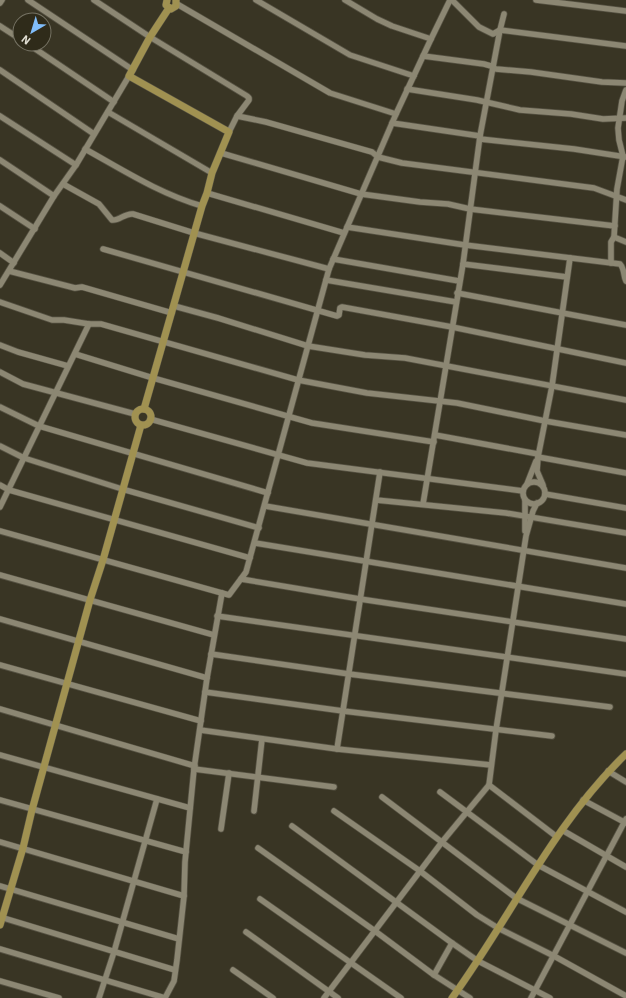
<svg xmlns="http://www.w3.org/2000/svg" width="626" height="998" font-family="'IBM Plex Sans',sans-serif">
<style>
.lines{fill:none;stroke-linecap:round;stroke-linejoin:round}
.minor-casing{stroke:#565243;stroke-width:7}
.major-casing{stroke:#565243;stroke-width:8}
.minor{stroke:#8c8773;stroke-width:5.5}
.major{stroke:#a09151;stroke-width:7}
</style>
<rect width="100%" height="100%" fill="#393524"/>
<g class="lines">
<defs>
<g id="minor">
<polyline points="28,0 133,70"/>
<polyline points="94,0 150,37 247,96 249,98 249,100 237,116 229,132"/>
<polyline points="256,0 350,55 414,76"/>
<polyline points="345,0 377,19 392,26 431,39 450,0"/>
<polyline points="452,0 479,27 493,34 500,30 626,46"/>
<polyline points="536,0 626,11"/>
<polyline points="0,3 2,0"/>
<polyline points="177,4 330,93 396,114"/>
<polyline points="0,26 20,39"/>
<polyline points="28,44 114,102"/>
<polyline points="423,56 484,64 491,66 496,69 531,72 602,82 626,83"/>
<polyline points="0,70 94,134"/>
<polyline points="407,89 477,100 520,110 571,114 603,119 626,118"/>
<polyline points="108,112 212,173"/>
<polyline points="0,116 76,165"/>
<polyline points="237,116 266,122 372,152 378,157 402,163 594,188 626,200"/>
<polyline points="392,123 480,136"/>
<polyline points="480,139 574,149 626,157"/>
<path d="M85 149C123 170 160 194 202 206"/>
<polyline points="221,153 361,194 420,202 448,204 470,209 615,226"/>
<polyline points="0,160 54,196"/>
<path d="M63 184 99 204 112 220C119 221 125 213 133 214L194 233 329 269"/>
<polyline points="207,193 344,233"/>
<polyline points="0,206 35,229"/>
<path d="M347 227 465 245 620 264C625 269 623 276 626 281"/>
<polyline points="614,237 626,242"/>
<polyline points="103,249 337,316 339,315 340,308 342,307 452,327 626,363"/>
<polyline points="0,253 14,263"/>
<polyline points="333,259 459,281"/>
<polyline points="611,263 611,242 614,237 617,189 623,156 619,140 618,128 622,101 626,90"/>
<polyline points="463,264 567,277"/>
<polyline points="9,271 75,288 82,287 172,313"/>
<polyline points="326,280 456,302"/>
<polyline points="0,285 54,196 76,165 129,76"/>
<polyline points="457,293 626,325"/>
<polyline points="0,302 52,320 64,320 89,324 101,324 298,380 367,393 457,403 545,421 626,435"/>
<polyline points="174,306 218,318 308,346 365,355 405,358 626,400"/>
<polyline points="0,345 18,352 68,366"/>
<polyline points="75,354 153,378 312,423 434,442"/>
<polyline points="0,372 23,384 135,414"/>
<polyline points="0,407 39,426 268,493"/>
<polyline points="150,419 307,463 523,491"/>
<polyline points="435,435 538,454"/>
<polyline points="0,446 24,458 122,489 259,528"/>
<polyline points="538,457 626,473"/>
<circle cx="534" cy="493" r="11"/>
<polyline points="527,484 536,461"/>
<polyline points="0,485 9,490 250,558"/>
<polyline points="543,485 537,471 538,457 552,386 570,258"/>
<polyline points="545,494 626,508"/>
<polyline points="376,500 506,513 626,533"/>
<polyline points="525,500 525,531"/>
<polyline points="423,504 463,264 480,136 500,30 504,14"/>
<polyline points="265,506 626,568"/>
<polyline points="0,507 89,324"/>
<polyline points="0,531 229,595 246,572 329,269 396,114 431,39"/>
<polyline points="255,543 626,604"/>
<polyline points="0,575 214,635"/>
<polyline points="241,579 360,599 626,639"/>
<polyline points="217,616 626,674"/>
<polyline points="0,619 207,678"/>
<polyline points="211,654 349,674 610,707"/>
<polyline points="0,665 201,721"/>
<polyline points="205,692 343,711 552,736"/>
<polyline points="0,709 195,766"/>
<polyline points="200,730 337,749 491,765"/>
<polyline points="337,749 380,472"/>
<polyline points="0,755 190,808"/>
<polyline points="194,769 334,787"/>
<polyline points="608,771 626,782"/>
<polyline points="489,785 557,837"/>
<polyline points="440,792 538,865 626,912"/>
<polyline points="382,797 516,898 626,953"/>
<polyline points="0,800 186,852"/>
<polyline points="583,800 626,823"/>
<polyline points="254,811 262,739"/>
<polyline points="334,811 420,871 477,915 498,928 554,956 626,996"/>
<polyline points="292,826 452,943"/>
<polyline points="221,829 229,773"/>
<polyline points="562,830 626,867"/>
<polyline points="0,842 184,896"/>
<polyline points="258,848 375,931 434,975"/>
<polyline points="0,886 179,939"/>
<polyline points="260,899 401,998"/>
<polyline points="0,917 175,970"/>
<polyline points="246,932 338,998"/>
<polyline points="0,949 165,998"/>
<polyline points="233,970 273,998"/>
<polyline points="0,981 59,998"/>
<polyline points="99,998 114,952 157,799"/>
<polyline points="165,998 174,981 177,960 184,896 185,862 194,769 207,678 222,593"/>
<polyline points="324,998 442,842 489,785 496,730 526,536 533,511 537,503"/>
<polyline points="470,998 434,975 452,943 478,961 550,998"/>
<polyline points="531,998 626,819"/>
</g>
<g id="major">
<polyline points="167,0 166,5 171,9 176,6 176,0"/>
<circle cx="143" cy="417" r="8"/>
<polyline points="144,409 202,206 207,193 212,173 229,132 129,76 150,37 169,8"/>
<polyline points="0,925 23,848 32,810 90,600 103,560 141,425"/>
<path d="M452 998C511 917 553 824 626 754"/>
</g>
</defs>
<use href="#minor" class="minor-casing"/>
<use href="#major" class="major-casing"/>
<use href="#minor" class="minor"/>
<use href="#major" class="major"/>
</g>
<g transform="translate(32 32) rotate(218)"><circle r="19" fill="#2f2b1a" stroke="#757263"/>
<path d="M0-3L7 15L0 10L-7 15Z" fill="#80bdfa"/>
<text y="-6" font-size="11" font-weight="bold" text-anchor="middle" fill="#dfdcd1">N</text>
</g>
</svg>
